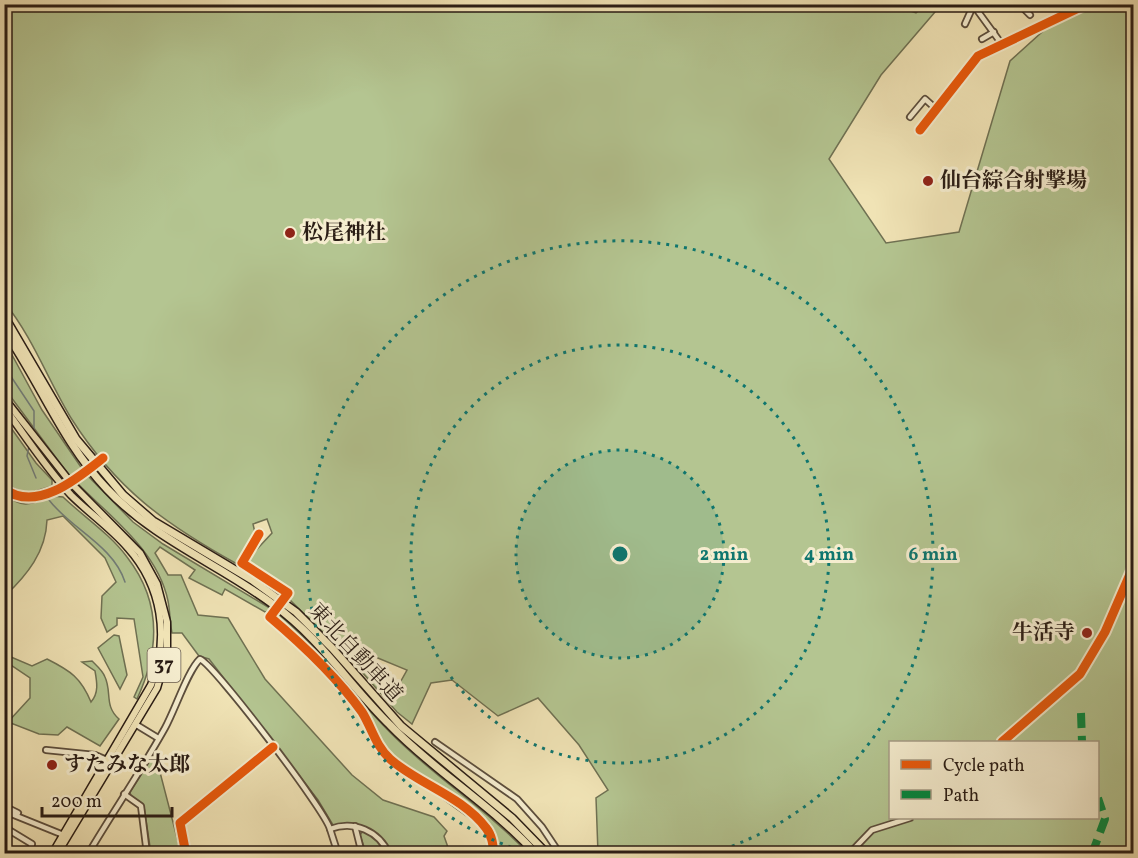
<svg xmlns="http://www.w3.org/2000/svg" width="1138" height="858" font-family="Vollkorn,'Noto Serif JP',serif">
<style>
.green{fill:#b4c591;stroke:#6f7153;stroke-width:1.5;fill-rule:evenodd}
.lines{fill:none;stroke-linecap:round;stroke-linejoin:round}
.stream{stroke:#717c77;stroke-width:1.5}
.minor-casing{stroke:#5c4e3d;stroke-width:8}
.major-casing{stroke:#2a1d15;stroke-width:9}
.highway-casing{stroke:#2a1d15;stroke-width:10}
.minor{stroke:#f5edcf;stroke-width:4.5}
.major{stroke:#f0e3b5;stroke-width:6}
.highway{stroke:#f0e3b5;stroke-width:7}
.minor-bridge-casing{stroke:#5c4e3d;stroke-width:8;stroke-linecap:butt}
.minor-bridge{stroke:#f5edcf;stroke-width:4.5}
.quiet{stroke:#00873e;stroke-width:8;stroke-dasharray:15 8;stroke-linecap:butt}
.cycleway-casing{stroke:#f5edcf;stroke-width:13}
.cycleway{stroke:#e8590c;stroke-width:9}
.ring{fill:none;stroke:#0f766e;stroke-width:3;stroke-dasharray:3 6}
.poi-dot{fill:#8f2418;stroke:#f5edcf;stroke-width:2}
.labels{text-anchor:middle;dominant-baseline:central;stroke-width:6;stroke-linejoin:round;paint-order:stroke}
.shield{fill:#f5edcf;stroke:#675b4d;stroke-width:1.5}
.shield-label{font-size:20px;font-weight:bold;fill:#2a1d15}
.poi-label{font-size:21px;font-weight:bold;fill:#2a1d15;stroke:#f5edcf;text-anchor:start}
.street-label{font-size:21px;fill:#2a1d15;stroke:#f5edcf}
.centre{fill:#0f766e;stroke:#f5edcf;stroke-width:3}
.ring-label{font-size:18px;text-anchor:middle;font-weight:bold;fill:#0f766e;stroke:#f5edcf;stroke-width:6;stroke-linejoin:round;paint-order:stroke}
</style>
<rect width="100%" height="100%" fill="#f0e3b5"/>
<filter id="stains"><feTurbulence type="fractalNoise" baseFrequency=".00333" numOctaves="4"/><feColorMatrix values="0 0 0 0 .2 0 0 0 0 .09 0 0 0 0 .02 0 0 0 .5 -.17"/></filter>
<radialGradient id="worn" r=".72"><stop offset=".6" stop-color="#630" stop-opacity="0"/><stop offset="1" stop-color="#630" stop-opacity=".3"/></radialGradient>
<g class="green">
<path d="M865 4 873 8 891 4 916 13 925 5H941L881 75 829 159 886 243 959 232 1010 61 1072 5H1133V853H598L596 798 608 790 579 745 538 698 498 716 452 680 431 683 412 724 397 712 354 663 288 598 293 592 245 562 272 533 267 519 253 524 255 533 237 564C165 524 116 489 71 418 48 380 33 338 5 303L4 5ZM373 656 407 670 397 688 390 685 382 687 367 668ZM890 742H1098V818H890Z"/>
<polygon points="5,342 42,410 83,470 71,478 5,389"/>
<polygon points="4,418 36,463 52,480 52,486 26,494 5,484"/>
<path d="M87 475 133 522 163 544 273 610 265 612 225 589 222 595 189 578 195 570 160 547 155 553 168 575H181L198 615 228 618 265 679 352 775 383 800 434 817 447 831 444 836 450 853H391C380 830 359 821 333 825L318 800 209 659 199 656 182 633H172C170 623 170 611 168 601 158 552 111 517 78 484Z"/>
<path d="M5 495C32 516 40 493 63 497 84 517 110 534 127 557 162 602 160 650 137 699L134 697 143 677 134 619 117 618V625L107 632 101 618 102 596 116 582 105 558 63 516 47 520C46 552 27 575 5 596Z"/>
<path d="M276 612C323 651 356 701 400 742 441 781 489 812 528 853H499L494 830 439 788 392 758 376 740 366 715 310 649 274 619Z"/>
<polygon points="114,635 119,636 127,675 120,689 98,648"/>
<path d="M4 654 32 666 47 659C71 671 81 678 91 702 99 693 97 682 95 671L82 662 92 661C96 665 103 671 105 677 112 692 104 706 119 719L100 746 67 727 58 735 39 734 8 722 30 698V678L5 661Z"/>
<polygon points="155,753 181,853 151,853 144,807 131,797 130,792"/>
<polygon points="363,831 380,840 388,853 366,853 360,835"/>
</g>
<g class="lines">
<g class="stream">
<polyline points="4,366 34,411 34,433"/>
<polyline points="29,446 27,456 36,478"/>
<path d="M49 500C71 529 113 545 125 582"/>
</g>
<defs>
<g id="minor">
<polyline points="1019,4 1030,15"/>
<polyline points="974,6 1001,43"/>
<polyline points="965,24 974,4"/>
<polyline points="982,39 994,32"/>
<polyline points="910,117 925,99 936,109"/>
<polyline points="920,130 978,56 1087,4"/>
<path d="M4 489C29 507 61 490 82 474"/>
<polyline points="259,534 242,563 288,593 285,597"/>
<polyline points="275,611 270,617 304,645 350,697 363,714 374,739 384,753 482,823 490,835 494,854"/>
<polyline points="135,724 158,738"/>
<polyline points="435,742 517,799 542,827 560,854"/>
<polyline points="1002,742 1080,674 1105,632 1134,565"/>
<polyline points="46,750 95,755 107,760"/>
<polyline points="124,794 141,806 147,854"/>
<polyline points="4,806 18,813"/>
<polyline points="4,811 61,834"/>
<polyline points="355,826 362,854"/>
<polyline points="4,827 32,844 29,854"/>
<path d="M88 854C113 812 141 771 165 728 175 710 188 670 200 659 215 666 325 810 330 829"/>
<polyline points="186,854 180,823 273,747"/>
<path d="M338 854 330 829C354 820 379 831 389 854"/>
<polyline points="849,854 872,830 910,818"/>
</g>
<g id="major">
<polyline points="4,398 71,483 140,553 157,584 167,622 167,653 157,688 57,854"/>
<path d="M4 407C26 437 46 468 71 495 89 513 111 528 128 548 162 586 170 638 151 685L52 854"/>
</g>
<g id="highway">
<polyline points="4,316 76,439 123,495 153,521 252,580 296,612 332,648 401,726 512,818 547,854"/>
<path d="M4 330C41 383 62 442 107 489 155 540 219 564 274 605 320 638 350 686 390 725 435 772 492 805 536 854"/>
</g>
</defs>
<use href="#minor" class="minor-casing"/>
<use href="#major" class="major-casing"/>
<use href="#highway" class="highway-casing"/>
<use href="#minor" class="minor"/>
<use href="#major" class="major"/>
<use href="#highway" class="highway"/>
<defs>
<polyline id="minor-bridge" points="82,474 103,458"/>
</defs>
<use href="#minor-bridge" class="minor-bridge-casing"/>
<use href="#minor-bridge" class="minor-bridge"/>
<g class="quiet">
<polyline points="1081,713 1082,742"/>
<polyline points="1092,854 1105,819 1098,798"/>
</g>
<defs>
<g id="cycleway">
<polyline points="920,130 978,56 1087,4"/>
<path d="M4 489C37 513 78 478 103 458"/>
<path d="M259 534 242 563 288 593 270 617C303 645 336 676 362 712 372 728 375 745 390 759 418 784 462 796 486 828 492 835 493 845 494 854"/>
<polyline points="1002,742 1080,674 1105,632 1134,565"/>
<polyline points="186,854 180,823 273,747"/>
</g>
</defs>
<use href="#cycleway" class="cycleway-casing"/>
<use href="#cycleway" class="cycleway"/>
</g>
<circle cx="620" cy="554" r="104" fill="#0f766e" fill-opacity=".12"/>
<g class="ring">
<circle cx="620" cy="554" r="104"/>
<circle cx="620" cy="554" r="209"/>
<path d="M528 853A313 313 0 1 1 712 853"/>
</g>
<g class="poi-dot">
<circle cx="928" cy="181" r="6"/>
<circle cx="290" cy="233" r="6"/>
<circle cx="1087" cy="633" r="6"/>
<circle cx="52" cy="765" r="6"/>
</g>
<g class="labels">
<rect class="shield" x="147.5" y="648" width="33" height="34" rx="4.5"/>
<g class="shield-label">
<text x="164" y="665">37</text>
</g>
<g class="poi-label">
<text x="940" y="181">仙台綜合射撃場</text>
<text x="302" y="233">松尾神社</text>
<text x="1075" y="633" text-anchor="end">牛活寺</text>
<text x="64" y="765">すたみな太郎</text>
</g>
<g class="street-label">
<text transform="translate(355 653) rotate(47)">東北自動車道</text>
</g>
</g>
<circle cx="620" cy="554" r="9" class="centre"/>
<g class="ring-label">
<text x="724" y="560">2 min</text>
<text x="829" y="560">4 min</text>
<text x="933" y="560">6 min</text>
</g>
<rect width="1138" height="858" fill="none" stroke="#f0e3b5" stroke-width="24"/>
<rect x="6" y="6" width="1126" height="846" fill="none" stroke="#2a1d15" stroke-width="3"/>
<rect x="12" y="12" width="1114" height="834" fill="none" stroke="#2a1d15" stroke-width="1.5"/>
<rect x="889" y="741" width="210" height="78" fill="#f5edcf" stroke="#a49a85" stroke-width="1.5"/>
<rect x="901" y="760" width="30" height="9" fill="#e8590c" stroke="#a49a85" stroke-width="1.5"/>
<text x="943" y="771" font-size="18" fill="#2a1d15">Cycle path</text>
<rect x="901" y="790" width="30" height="9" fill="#00873e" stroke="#a49a85" stroke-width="1.5"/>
<text x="943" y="801" font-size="18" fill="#2a1d15">Path</text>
<path d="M42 807v9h130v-9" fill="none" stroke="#2a1d15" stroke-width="3"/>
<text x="51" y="807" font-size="18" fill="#2a1d15" stroke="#f5edcf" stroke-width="4.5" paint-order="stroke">200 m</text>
<rect width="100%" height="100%" filter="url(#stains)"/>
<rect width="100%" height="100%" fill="url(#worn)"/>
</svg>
